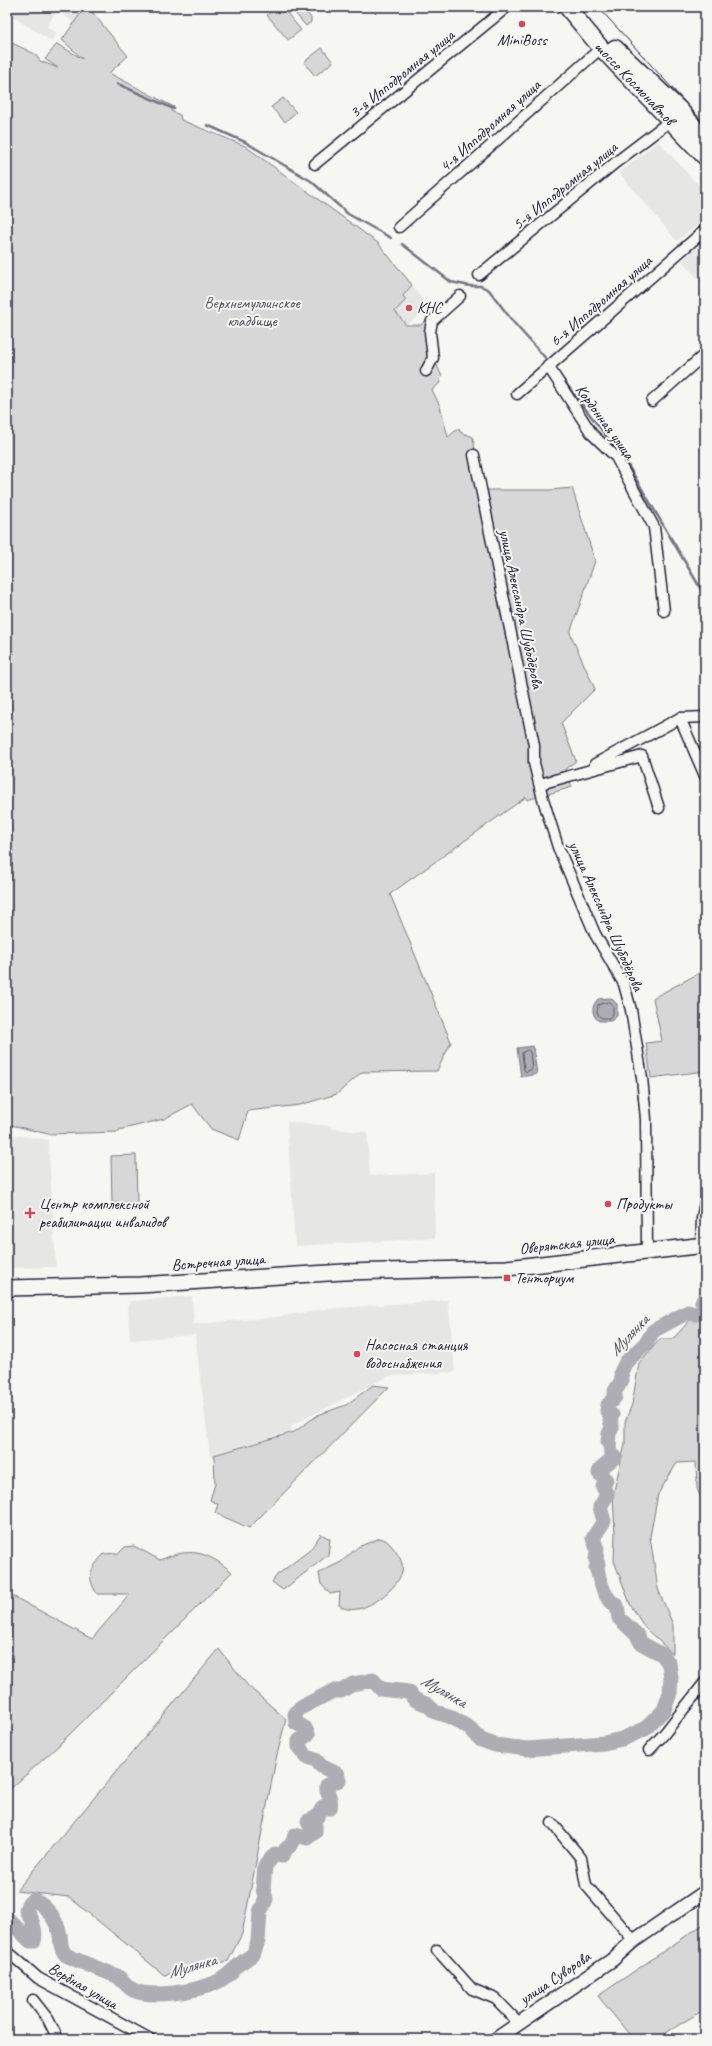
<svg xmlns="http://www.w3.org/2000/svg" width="712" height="2046" font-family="Caveat,sans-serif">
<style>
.built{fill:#e6e6e4}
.green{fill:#d7d7d7;stroke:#7c7c89}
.water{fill:#adadb3;stroke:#757583}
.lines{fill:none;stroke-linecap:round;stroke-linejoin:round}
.shore{stroke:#5a5a6b;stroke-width:1}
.stream{stroke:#757583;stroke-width:2.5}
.river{stroke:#adadb3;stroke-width:15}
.minor-casing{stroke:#22223b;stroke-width:13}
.tertiary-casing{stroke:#22223b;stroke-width:16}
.secondary-casing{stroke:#22223b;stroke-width:18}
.primary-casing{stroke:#22223b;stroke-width:19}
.minor{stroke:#f6f6f2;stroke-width:10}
.tertiary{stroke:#f6f6f2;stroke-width:13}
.secondary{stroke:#f6f6f2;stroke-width:15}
.primary{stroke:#f6f6f2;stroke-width:16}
.tram{stroke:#22223b;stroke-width:1}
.poi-dot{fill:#d1495b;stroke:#f6f6f2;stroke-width:1.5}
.labels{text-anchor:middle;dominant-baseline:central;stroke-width:4;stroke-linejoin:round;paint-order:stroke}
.poi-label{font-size:16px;fill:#22223b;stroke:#f6f6f2;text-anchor:start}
.street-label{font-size:16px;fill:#22223b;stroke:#f6f6f2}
.park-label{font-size:16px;fill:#4f4f62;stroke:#f6f6f2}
.water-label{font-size:17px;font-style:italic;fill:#535365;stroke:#f6f6f2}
</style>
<rect width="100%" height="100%" fill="#f6f6f2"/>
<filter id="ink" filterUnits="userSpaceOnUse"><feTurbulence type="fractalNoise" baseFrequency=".025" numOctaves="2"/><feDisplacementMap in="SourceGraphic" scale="8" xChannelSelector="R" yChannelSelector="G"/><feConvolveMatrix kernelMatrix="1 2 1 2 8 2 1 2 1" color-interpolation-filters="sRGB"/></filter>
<g filter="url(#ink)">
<g class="built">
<polygon points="7,7 50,7 56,11 47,27 57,33 51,41 7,13"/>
<polygon points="54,7 85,7 74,23"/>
<polygon points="658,141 705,192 705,219 677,241 619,173"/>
<polygon points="705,239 705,287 682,261"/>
<polygon points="412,285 426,304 426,311 406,325 393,309"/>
<polygon points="287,1122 332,1126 332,1129 367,1132 370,1176 434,1173 435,1238 295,1246"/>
<polygon points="7,1134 48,1140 56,1267 7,1268"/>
<polygon points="192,1296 194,1324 278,1317 324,1309 448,1300 455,1372 389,1376 291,1426 292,1431 210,1456 195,1335 130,1340 128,1306 130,1301"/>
</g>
<g class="green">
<polygon points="85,7 88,7 128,56 109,73 174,107 171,111 180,115 181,120 245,146 378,243 412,285 403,296 406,300 395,311 406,325 421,325 427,319 436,363 442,377 440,379 441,382 432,390 440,406 448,437 459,428 460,432 473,437 480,486 488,490 550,490 572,488 595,561 570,633 595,689 561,723 576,761 565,769 572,787 527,800 526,797 390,894 451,1042 437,1071 362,1072 337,1094 300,1105 248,1111 239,1140 211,1129 192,1104 164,1119 119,1130 119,1132 48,1134 7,1124 7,38 14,44 35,54 40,61 58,68 45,59 57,44 83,59 62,40"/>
<polygon points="277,7 282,7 301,30 288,40 267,15"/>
<polygon points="290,7 302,7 311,18 311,22 306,26"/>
<polygon points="322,48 333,62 315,76 304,62"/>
<polygon points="283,98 296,112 285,122 271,107"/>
<polygon points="705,970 705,1071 651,1078 646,1043 662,1041 653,998"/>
<polygon points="136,1155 137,1203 112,1203 111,1156"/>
<polygon points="705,1316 705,1500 702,1500 697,1489 696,1462 677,1463 658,1494 650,1537 658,1589 673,1625 673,1654 645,1628 630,1604 614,1561 615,1534 613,1495 625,1444 625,1422 632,1404 639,1363 660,1339 673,1339 690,1320 699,1320"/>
<polygon points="373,1385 389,1387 249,1528 215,1513 218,1504 210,1500 215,1484 214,1455 294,1432 318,1415 346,1405"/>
<polygon points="321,1534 330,1539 328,1555 283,1590 272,1582 277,1575 310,1550"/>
<path d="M380 1538C388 1540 391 1545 396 1552 400 1557 404 1565 402 1572 397 1591 357 1621 339 1605L340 1592 330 1594 321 1584 319 1573 341 1562 358 1547Z"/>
<path d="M134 1546 160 1560C190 1547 207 1551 232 1572L59 1745 7 1792V1593L92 1639 130 1594H97C86 1576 90 1569 104 1554L119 1553 125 1547Z"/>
<polygon points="219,1649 248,1686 286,1719 276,1759 242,1934 228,1961 164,1975 69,1897 16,1891"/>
<polygon points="705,1923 705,2009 656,2039 633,2039 598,1996"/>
</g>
<g class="water">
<path d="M611 998 617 1004V1016L611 1021H599C591 1015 591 1006 598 999Z"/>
<polygon points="533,1046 537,1074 521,1077 517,1048"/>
</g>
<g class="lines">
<g class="shore">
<polygon points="609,1002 613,1006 613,1014 609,1018 601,1018 597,1013 598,1005"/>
<polygon points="528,1050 530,1052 532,1069 526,1072 524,1070 522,1053"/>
</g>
<g class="stream">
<polyline points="118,84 174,109"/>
<polyline points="207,125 245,142 311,181 348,214 391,238"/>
<polyline points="402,244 451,282 470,286 481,286 489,290 514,323 549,362"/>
<polyline points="555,369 626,462 705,596"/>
</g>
<g class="river">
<polyline points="705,1297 702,1302 705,1305"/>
<path d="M7 1918 30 1941H34C37 1931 31 1918 26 1910L28 1904 34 1900C47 1906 57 1921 60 1935 61 1943 60 1948 66 1955 82 1963 100 1969 117 1976 123 1980 127 1987 133 1990 152 1999 196 1991 215 1983 230 1977 238 1962 253 1955L258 1941 260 1912 266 1899 263 1889 265 1866 275 1854 282 1856 286 1849 292 1844 295 1835 307 1838 315 1832V1826L309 1824 308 1821 317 1817 323 1807 330 1808C333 1797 325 1793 327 1785L339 1780 337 1774 321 1766 316 1760 307 1757 299 1747V1741L308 1734 305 1728 296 1723 295 1714 300 1708 333 1691H341L353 1684 373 1680 381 1689 409 1692 414 1699 428 1705 435 1712 449 1716 471 1729 481 1740 495 1745 527 1749 604 1743 622 1739 645 1729 664 1710 670 1693 671 1677 669 1664 663 1655 641 1643 637 1635 619 1618 617 1606C607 1600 604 1592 600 1581 598 1576 599 1572 596 1568L598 1564 596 1560 597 1549 593 1538 604 1521 600 1507 607 1495 603 1487 606 1480 599 1473 601 1468 615 1457 611 1453 610 1446 608 1442 609 1434 612 1427 610 1420 612 1415 607 1411 608 1405 615 1397V1391L622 1380 621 1372 626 1362 647 1342 653 1331 688 1312 694 1314 705 1313"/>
</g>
<defs>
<g id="minor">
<polyline points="315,164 507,7"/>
<polyline points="399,227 601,48"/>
<polyline points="479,275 615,163 670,121"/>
<polyline points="548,366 592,434 616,457 654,527 664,611"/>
<polyline points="426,371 433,358 430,332 432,321 460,296"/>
<polyline points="517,394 705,230"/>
<polyline points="652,401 705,354"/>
<polyline points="474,455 534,745 534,763 543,799 558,847 595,934 624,984 631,1010 642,1078 646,1119 647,1252"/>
<polyline points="680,718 705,776"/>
<polyline points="595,764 680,718 705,717"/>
<polyline points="540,784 642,756 659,808"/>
<polyline points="701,1246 702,1218 705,1202"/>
<polyline points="649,1750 664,1734 705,1682"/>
<polyline points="552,1823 581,1858 586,1885 630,1936 632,1942"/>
<polyline points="437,1950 472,1989 496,1999 519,2023"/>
<polyline points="7,1951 38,1978 150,2039"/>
<polyline points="33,2000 48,2019 58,2039"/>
</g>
<polyline id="tertiary" points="496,2039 612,1960 632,1942 705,1892"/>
<polyline id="secondary" points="7,1288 140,1285 344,1272 507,1268 705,1245"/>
<g id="primary">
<path id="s1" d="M567 7 601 48 705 157"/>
<polyline points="615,48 679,109 705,140"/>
</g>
</defs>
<use href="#minor" class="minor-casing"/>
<use href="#tertiary" class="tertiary-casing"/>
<use href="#secondary" class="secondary-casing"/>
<use href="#primary" class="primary-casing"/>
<use href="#minor" class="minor"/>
<use href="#tertiary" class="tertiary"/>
<use href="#secondary" class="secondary"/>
<use href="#primary" class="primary"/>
<polyline class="tram" points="598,7 705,124"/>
</g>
</g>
<g class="poi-dot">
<circle cx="522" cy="24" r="4"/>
<circle cx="409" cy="308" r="4"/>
<circle cx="608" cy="1204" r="4"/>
<path d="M28 1207h4v4h4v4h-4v4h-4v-4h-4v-4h4z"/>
<rect x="503" y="1274" width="8" height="8" rx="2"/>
<circle cx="357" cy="1354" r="4"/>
</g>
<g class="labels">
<g class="poi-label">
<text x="522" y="40" text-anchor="middle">MiniBoss</text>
<text x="417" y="308">КНС</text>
<text x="39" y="1204">Центр комплексной<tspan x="39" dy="18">реабилитации инвалидов</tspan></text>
<text x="616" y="1204">Пpoдукты</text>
<text x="515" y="1278">Тенториум</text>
<text x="365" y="1345">Насосная станция<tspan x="365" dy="18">водоснабжения</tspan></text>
</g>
<g class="street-label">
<text transform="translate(402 74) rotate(-39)">3-я Ипподромная улица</text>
<text stroke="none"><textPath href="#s1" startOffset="102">шоссе Космонавтов</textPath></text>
<text transform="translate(490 126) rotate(-42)">4-я Ипподромная улица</text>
<text transform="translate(565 186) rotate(-39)">5-я Ипподромная улица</text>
<text transform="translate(601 301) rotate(-41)">6-я Ипподромная улица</text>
<text transform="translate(605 422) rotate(54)">Кордонная улица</text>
<text transform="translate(521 609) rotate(78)">улица Александра Шубодёрова</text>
<text transform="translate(606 916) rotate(66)">улица Александра Шубодёрова</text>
<text transform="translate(567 1244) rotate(-6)">Оверятская улица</text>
<text transform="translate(218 1262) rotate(-4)">Встречная улица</text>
<text transform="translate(555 1978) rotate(-34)">улица Суворова</text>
<text transform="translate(83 1986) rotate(30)">Вербная улица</text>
</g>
<g class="park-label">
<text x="252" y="303">Верхнемуллинское<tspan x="252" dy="18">кладбище</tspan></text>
</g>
<g class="water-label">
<text transform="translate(629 1335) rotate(-47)">Мулянка</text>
<text transform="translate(444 1691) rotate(30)">Мулянка</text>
<text transform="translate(192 1966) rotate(-16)">Мулянка</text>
</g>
</g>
<rect width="712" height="2046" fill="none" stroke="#f6f6f2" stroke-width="24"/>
<rect x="12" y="12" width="688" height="2022" fill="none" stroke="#22223b" stroke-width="1.5" filter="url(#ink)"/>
</svg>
